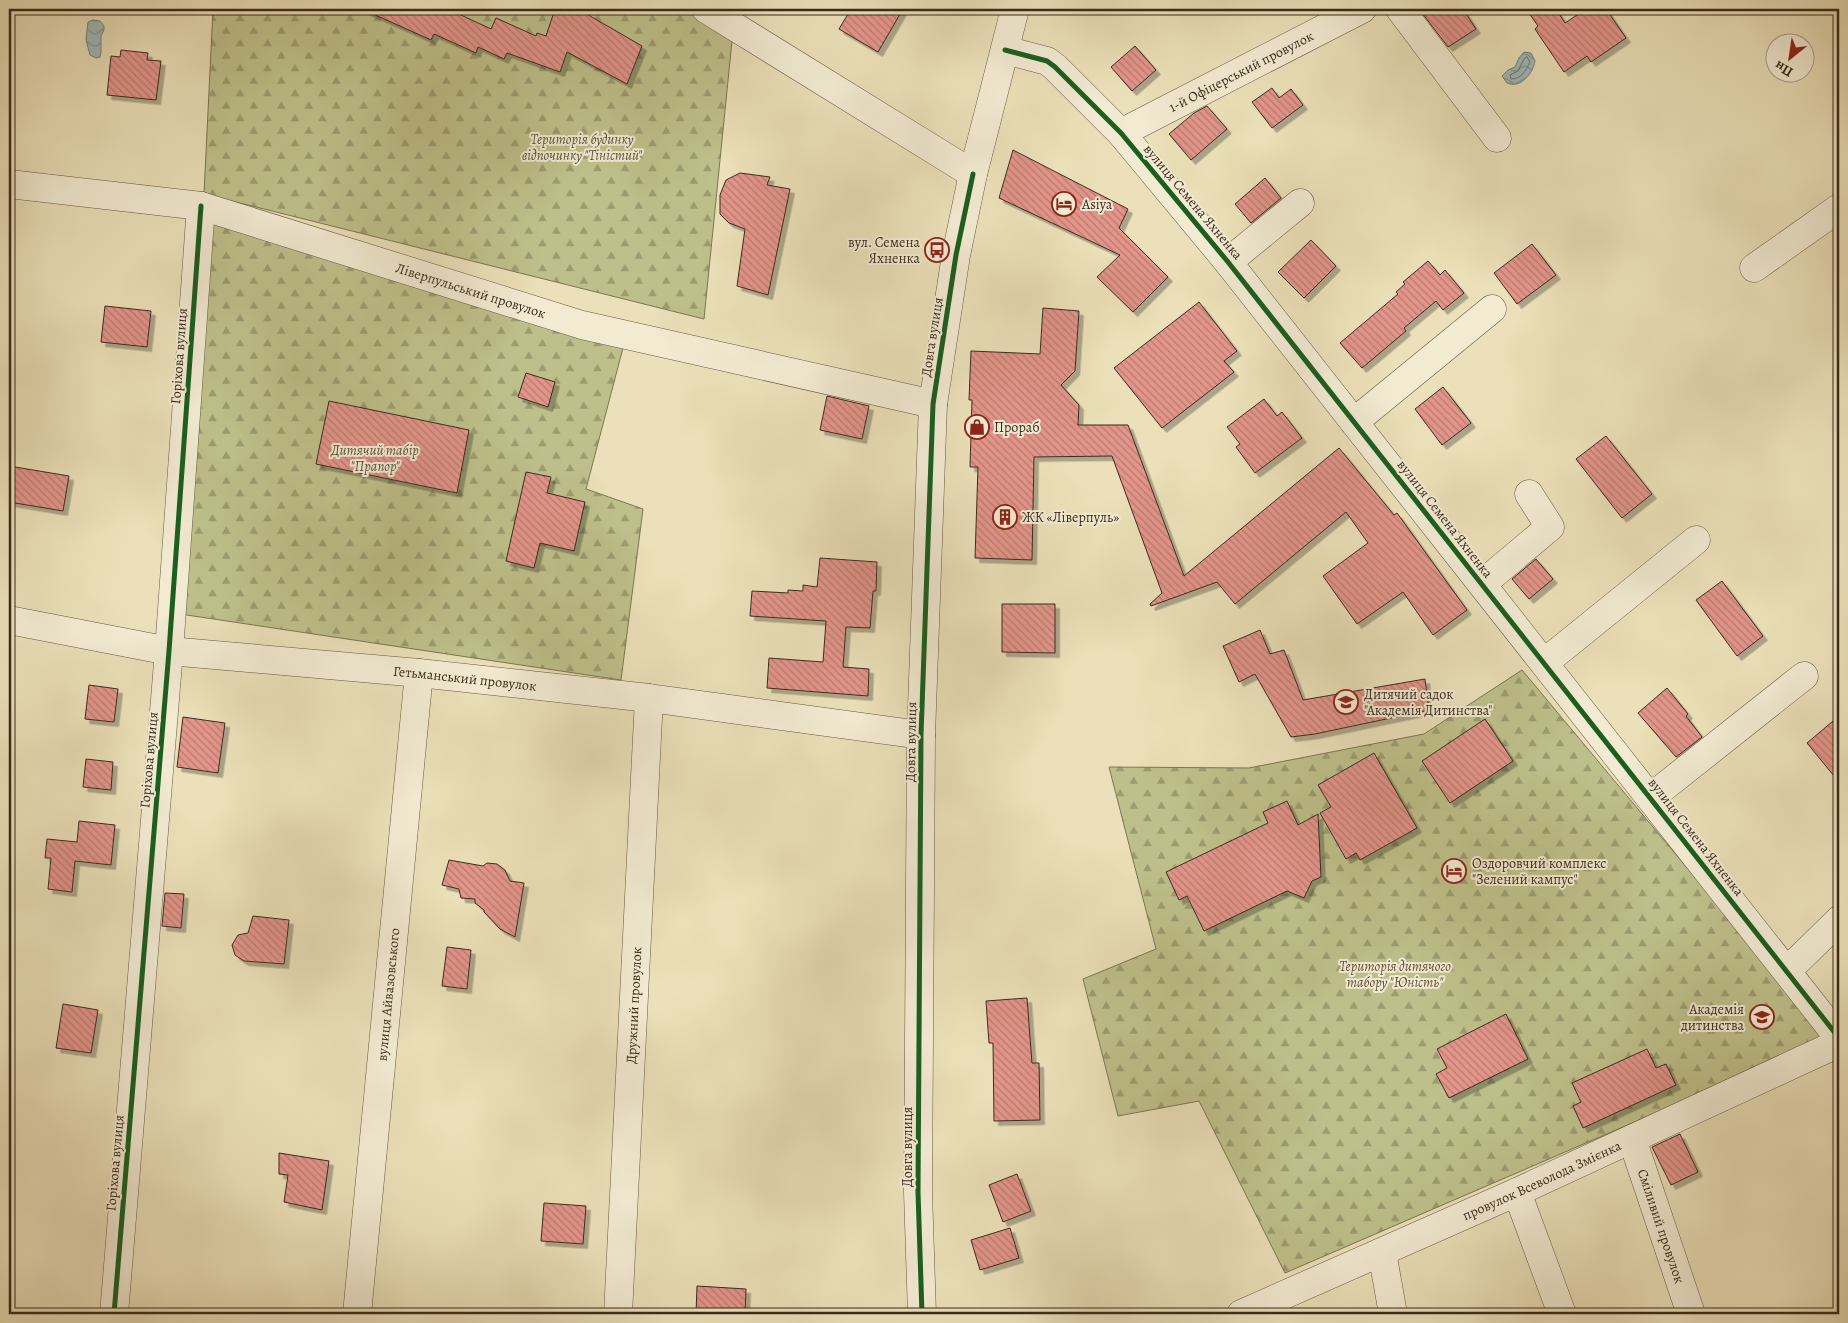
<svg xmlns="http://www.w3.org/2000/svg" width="1848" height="1323" font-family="Alegreya,serif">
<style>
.forest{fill:url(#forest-firs);stroke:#7c7554}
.water{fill:url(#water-waves);stroke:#77807c}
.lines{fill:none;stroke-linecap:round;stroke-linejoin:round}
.shore{stroke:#6d726c;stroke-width:1}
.building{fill:url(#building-back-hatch);stroke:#3b2a1d;filter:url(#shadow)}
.minor-casing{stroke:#675844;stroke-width:29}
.minor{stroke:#f2ebd2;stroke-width:28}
.cycleway-casing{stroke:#f2ebd2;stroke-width:8}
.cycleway{stroke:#1b5e20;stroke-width:5}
.labels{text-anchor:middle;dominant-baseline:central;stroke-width:4;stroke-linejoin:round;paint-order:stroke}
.street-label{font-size:14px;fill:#3b2a1d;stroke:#f2ebd2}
.park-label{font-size:14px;font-style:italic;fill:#5c5038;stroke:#f2ebd2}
.poi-label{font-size:14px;fill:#3b2a1d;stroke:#f2ebd2;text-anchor:start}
</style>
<defs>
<pattern id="forest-firs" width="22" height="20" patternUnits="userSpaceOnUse" patternTransform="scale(1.25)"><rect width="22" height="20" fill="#bec08b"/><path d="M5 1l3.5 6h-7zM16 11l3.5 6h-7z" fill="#9c9c71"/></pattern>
<pattern id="water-waves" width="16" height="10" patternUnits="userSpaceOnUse" patternTransform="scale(1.25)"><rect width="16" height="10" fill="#9fbabb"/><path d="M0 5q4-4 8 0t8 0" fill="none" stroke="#839797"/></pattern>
<pattern id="building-back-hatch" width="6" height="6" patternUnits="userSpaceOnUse" patternTransform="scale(1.25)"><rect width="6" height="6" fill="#e3958a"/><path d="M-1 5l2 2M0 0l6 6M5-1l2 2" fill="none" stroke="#b97a70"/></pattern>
<filter id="shadow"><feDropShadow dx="4.5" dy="4.5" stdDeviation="0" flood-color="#0004"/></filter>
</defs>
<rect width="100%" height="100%" fill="#ebe0b9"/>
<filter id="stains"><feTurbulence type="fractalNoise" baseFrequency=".004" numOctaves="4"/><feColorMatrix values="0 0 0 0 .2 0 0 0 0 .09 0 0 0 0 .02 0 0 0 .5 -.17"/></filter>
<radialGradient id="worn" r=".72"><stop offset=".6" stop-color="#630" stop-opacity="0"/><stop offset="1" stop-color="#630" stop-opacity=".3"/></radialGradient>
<g class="forest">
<polygon points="213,9 697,9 733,31 704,319 204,194"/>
<polygon points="209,217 624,344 586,489 643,509 621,680 180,614"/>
<polygon points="1522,670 1829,1038 1285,1273 1199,1101 1118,1116 1083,979 1156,949 1109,767 1249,768 1424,734"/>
</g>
<g class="water">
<polygon points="93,20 100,21 104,26 104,30 101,36 101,52 100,57 96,58 90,55 86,40 88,22"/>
<path d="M1524 52 1531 53 1535 61C1533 73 1521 89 1507 83L1502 76 1508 70 1515 67 1519 58Z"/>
</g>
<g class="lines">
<path class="shore" d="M1527 57 1530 62C1526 71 1521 79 1511 79L1510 75 1518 71 1524 59Z"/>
</g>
<g class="building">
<polygon points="362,9 448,9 491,29 496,18 536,36 537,33 546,36 555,9 578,9 642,46 627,84 567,52 560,72 507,53 504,59 478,47 476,53 434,34 431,40"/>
<polygon points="851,9 903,9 878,52 839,29"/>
<polygon points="1419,9 1463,9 1476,29 1448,47"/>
<polygon points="1526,9 1556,9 1565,23 1586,9 1606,9 1626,38 1591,62 1587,56 1564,72 1535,29 1538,26"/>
<polygon points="1135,46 1156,70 1132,91 1111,67"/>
<polygon points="121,50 148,53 147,60 161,61 156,100 107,95 111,56 120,57"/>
<polygon points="1272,88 1279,98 1291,89 1303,105 1272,128 1252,102"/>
<polygon points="1207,106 1227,129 1191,160 1169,134 1194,113"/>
<polygon points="1013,150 1128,209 1119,228 1168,277 1133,312 1097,277 1120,255 999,198"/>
<polygon points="740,173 770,177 767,185 790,189 768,295 737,286 745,229 729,223 720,214 720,195 726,180"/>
<polygon points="1265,178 1281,198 1251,223 1235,204"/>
<polygon points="1311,240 1336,266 1304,298 1278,272"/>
<polygon points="1532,244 1556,275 1517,304 1494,273"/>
<polygon points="1428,261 1440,275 1445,270 1464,293 1443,310 1436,301 1404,328 1406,331 1362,368 1340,343 1398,294 1396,292 1405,284 1403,282"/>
<polygon points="1199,302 1237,351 1224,361 1234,372 1162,428 1114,368"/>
<polygon points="105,306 151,311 147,347 101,342"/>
<polygon points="1043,308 1079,311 1075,371 1061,385 1079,405 1078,425 1128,425 1184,576 1339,448 1394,515 1397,513 1467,610 1433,635 1403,592 1357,624 1323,576 1368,543 1346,512 1235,604 1217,582 1151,606 1150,604 1162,593 1112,456 1034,457 1032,560 975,558 978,467 970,467 972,400 969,400 971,351 1040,354"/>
<polygon points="526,373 555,382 548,407 518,397"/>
<polygon points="1443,387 1471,423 1442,445 1415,409"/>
<polygon points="827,396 869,406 862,439 820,430"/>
<polygon points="1264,399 1277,416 1282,412 1302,438 1255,473 1236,447 1240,444 1227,427"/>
<polygon points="329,401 469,430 457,493 316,464"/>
<polygon points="1606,436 1652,494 1622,518 1576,459"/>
<polygon points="9,466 69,476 63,511 9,502"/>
<polygon points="526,472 551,477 547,493 585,502 574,551 540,543 534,568 506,561"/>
<polygon points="820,558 877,562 876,591 873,591 870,628 846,627 843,667 869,669 868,696 767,688 769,658 823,662 826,621 750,616 752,591 788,593 788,590 803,591 803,585 817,587"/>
<polygon points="1536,559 1553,579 1529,599 1512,579"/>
<polygon points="1722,581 1763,636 1737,656 1696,600"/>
<polygon points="1002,604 1055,604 1055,653 1002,652"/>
<polygon points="1260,630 1270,654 1284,650 1303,700 1425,679 1429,710 1315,734 1291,737 1255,674 1239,682 1223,646"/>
<polygon points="89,685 118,689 114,722 85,719"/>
<polygon points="1667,688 1688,714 1686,716 1702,737 1676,757 1638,713"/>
<polygon points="1839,716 1839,782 1807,743"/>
<polygon points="183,717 225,723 218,773 177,767"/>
<polygon points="1485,719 1513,761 1450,803 1422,761"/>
<polygon points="1374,753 1417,828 1360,860 1356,853 1346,859 1320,813 1331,807 1318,785"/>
<polygon points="86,759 113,762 111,790 83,787"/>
<polygon points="1287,801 1298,825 1318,814 1321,877 1312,881 1304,898 1287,891 1204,931 1187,896 1179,900 1166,872 1268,823 1263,812"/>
<polygon points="79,821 115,825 111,865 75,861 72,892 48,889 51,858 45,858 47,839 77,842"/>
<polygon points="449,860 483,866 487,863 497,864 505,870 510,881 524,883 515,937 500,929 484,912 484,910 475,903 475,899 461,898 459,889 442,885"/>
<polygon points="165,893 184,894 181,928 162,926"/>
<polygon points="253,916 289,920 284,964 244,961 235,955 232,945 238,935 248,933"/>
<polygon points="447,947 471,950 467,989 442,986"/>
<polygon points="1027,998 1032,1063 1039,1063 1040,1120 994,1121 993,1043 989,1043 986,1001"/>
<polygon points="63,1004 98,1010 91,1053 56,1048"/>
<polygon points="1506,1014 1528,1059 1449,1098 1436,1074 1447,1068 1437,1049"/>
<polygon points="1647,1049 1656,1068 1666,1064 1676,1085 1583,1128 1573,1106 1581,1102 1572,1083"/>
<polygon points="1680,1134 1698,1172 1671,1185 1652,1147"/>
<polygon points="279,1153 329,1161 322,1210 284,1202 288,1175 279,1174"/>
<polygon points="1017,1174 1031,1211 1003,1222 989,1185"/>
<polygon points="544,1203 586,1206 583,1244 541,1241"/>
<polygon points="1010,1228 1019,1258 980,1270 971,1240"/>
<polygon points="697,1286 746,1289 745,1314 696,1314"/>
</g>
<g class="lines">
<defs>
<g id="minor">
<polyline points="706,9 973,174"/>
<polyline points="1400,9 1497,138"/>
<polyline points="1005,50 1047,61 1055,67 1121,133 1228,262 1839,1038"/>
<path id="s1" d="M1121 133 1362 9"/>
<path id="s2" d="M9 184 201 206 582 325 933 404"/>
<polyline points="1228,262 1300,203"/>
<polyline points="1754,268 1839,208"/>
<polyline points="1354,422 1492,309"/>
<polyline points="1482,584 1550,527 1529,494"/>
<path id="s3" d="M9 620 169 651 419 673 649 698 921 735"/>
<polyline points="1544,663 1696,540"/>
<polyline points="1650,798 1804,676"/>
<polyline points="1787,971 1839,920"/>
<path id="s4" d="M1632 1139 1691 1314"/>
<polyline points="1517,1192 1562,1314"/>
<polyline points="1382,1252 1393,1314"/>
<polyline points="114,1314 169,651 201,206"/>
<path id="s5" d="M357 1314 419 673"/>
<path id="s6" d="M618 1314 649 698"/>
<polyline points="922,1314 918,1192 921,735 933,404 956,255 973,174 1015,9"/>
<path id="s7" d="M1241 1314 1517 1192 1839 1043"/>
</g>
</defs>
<use href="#minor" class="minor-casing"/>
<use href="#minor" class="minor"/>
<defs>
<g id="cycleway">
<polyline points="1005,50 1047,61 1055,67 1121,133 1228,262 1839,1038"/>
<polyline points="114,1314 169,651 201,206"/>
<polyline points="922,1314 918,1192 921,735 933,404 956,255 973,174"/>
</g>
</defs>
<use href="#cycleway" class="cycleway-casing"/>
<use href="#cycleway" class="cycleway"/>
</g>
<defs>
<symbol id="hotel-ring" viewBox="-11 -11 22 22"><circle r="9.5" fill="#f2ebd2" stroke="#8f2418" stroke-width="1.5"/><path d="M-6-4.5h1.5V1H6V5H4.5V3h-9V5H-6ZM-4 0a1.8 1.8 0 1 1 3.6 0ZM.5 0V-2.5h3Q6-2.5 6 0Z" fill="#8f2418"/></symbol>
<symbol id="bus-ring" viewBox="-11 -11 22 22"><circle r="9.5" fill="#f2ebd2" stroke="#8f2418" stroke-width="1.5"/><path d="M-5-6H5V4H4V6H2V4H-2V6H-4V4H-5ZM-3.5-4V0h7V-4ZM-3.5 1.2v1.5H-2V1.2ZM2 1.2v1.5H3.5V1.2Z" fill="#8f2418"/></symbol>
<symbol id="shop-ring" viewBox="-11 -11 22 22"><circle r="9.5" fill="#f2ebd2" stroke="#8f2418" stroke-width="1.5"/><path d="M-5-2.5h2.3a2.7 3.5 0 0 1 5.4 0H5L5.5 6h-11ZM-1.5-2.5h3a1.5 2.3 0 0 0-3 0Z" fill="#8f2418"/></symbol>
<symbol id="building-ring" viewBox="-11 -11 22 22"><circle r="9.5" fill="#f2ebd2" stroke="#8f2418" stroke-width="1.5"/><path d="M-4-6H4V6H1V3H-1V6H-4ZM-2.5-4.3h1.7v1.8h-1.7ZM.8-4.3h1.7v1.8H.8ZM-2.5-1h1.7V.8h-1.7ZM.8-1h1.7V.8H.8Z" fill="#8f2418"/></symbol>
<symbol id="school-ring" viewBox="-11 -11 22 22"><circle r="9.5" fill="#f2ebd2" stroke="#8f2418" stroke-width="1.5"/><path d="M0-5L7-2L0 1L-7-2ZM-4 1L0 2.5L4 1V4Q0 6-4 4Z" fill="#8f2418"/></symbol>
</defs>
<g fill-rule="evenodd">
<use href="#hotel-ring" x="1050" y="190" width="28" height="28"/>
<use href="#bus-ring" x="923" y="236" width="28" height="28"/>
<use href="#shop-ring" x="963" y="413" width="28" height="28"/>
<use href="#building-ring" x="991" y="503" width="28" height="28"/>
<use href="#school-ring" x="1332" y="688" width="28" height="28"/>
<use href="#hotel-ring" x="1440" y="857" width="28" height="28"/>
<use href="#school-ring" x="1748" y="1003" width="28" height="28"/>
</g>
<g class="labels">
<g class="street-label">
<text stroke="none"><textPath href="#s1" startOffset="135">1-й Офіцерський провулок</textPath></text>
<text transform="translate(1193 202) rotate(50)">вулиця Семена Яхненка</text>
<text stroke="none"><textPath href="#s2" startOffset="476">Ліверпульський провулок</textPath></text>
<text transform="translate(932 337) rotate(-81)">Довга вулиця</text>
<text transform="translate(179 356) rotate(-86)">Горіхова вулиця</text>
<text transform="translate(1445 519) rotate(52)">вулиця Семена Яхненка</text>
<text stroke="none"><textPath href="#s3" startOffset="460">Гетьманський провулок</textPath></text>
<text transform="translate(911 742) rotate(-89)">Довга вулиця</text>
<text transform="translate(149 760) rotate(-85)">Горіхова вулиця</text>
<text transform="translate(1696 837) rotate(52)">вулиця Семена Яхненка</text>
<text stroke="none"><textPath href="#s5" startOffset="321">вулиця Айвазовського</textPath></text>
<text stroke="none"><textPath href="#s6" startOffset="309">Дружний провулок</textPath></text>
<text transform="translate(907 1147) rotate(-90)">Довга вулиця</text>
<text transform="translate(115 1163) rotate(-85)">Горіхова вулиця</text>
<text stroke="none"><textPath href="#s7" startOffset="329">провулок Всеволода Змієнка</textPath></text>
<text stroke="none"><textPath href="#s4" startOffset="92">Сміливий провулок</textPath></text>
</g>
<g class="park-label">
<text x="582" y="139">Територія будинку<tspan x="582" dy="16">відпочинку "Тіністий"</tspan></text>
<text x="375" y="450">Дитячий табір<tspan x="375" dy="16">"Прапор"</tspan></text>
<text x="1395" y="966">Територія дитячого<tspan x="1395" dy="16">табору "Юність"</tspan></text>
</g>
<g class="poi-label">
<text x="1082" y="204">Asiya</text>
<text x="920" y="242" text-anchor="end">вул. Семена<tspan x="920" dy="16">Яхненка</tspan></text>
<text x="994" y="427">Прораб</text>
<text x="1022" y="517">ЖК «Ліверпуль»</text>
<text x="1364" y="694">Дитячий садок<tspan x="1364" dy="16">"Академія Дитинства"</tspan></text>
<text x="1472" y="863">Оздоровчий комплекс<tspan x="1472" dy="16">"Зелений кампус"</tspan></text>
<text x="1744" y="1009" text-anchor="end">Академія<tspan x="1744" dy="16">дитинства</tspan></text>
</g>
</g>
<rect width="1848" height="1323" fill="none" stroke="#ebe0b9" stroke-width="30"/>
<rect x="10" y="10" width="1828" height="1303" fill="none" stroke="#3b2a1d" stroke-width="2.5"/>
<rect x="15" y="15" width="1818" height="1293" fill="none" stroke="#3b2a1d"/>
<g transform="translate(1790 58) rotate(210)"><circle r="24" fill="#f2ebd2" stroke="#a99e8a"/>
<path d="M0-4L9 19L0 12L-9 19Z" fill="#8f2418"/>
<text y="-8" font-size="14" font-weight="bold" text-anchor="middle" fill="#3b2a1d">Пн</text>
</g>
<rect width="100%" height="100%" filter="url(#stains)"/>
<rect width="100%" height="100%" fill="url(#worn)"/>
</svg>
